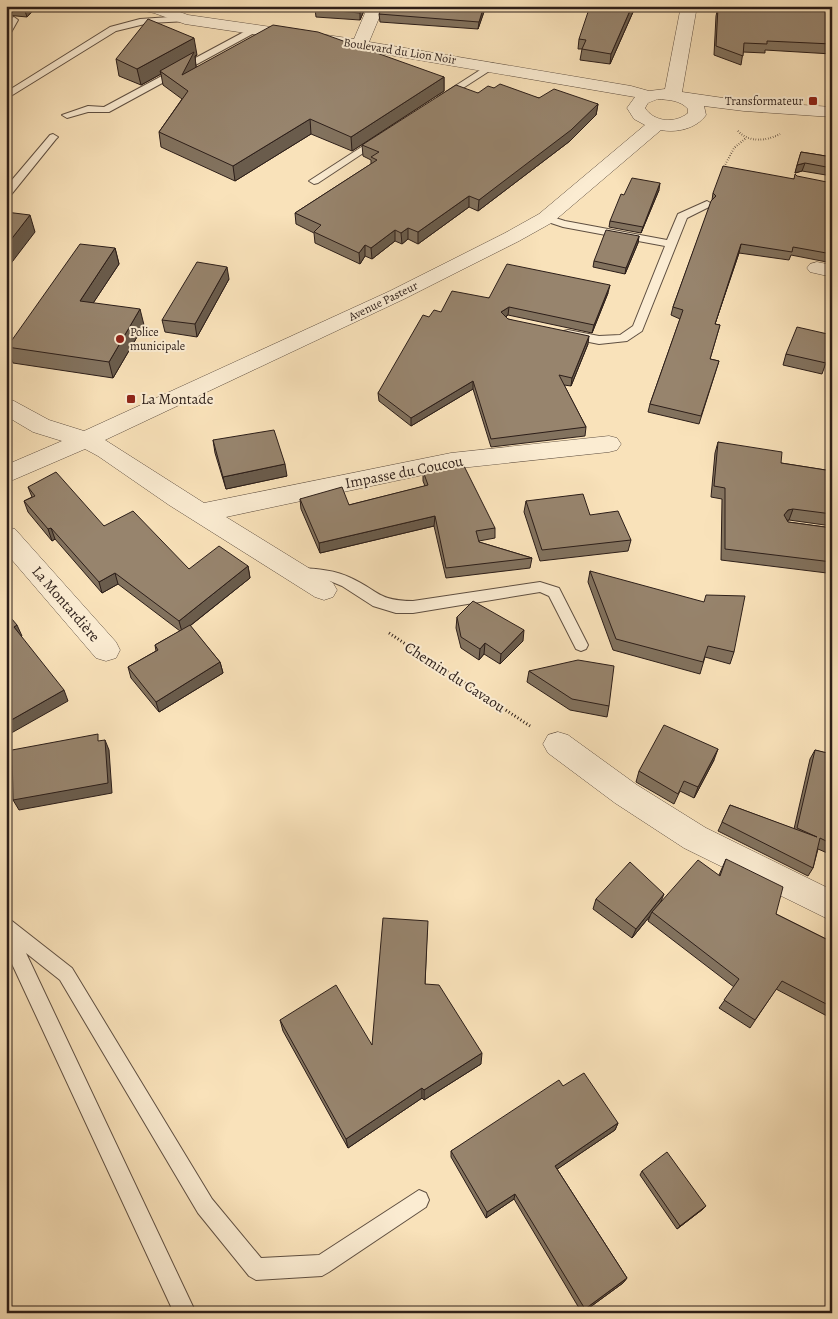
<svg xmlns="http://www.w3.org/2000/svg" width="838" height="1319" font-family="Alegreya,serif">
<style>
.lines{fill:none;stroke-linecap:round;stroke-linejoin:round}
.service-casing{stroke:#5f4f41;stroke-width:2}
.minor-casing{stroke:#5f4f41;stroke-width:1}
.path-far1{stroke:#2c1e19;stroke-width:2;stroke-dasharray:0.5 2;stroke-linecap:butt}
.path{stroke:#2c1e19;stroke-width:3;stroke-dasharray:1 2.5;stroke-linecap:butt}
.service{fill:#fbecd2;fill-rule:evenodd}
.minor{fill:#fbecd2;fill-rule:evenodd}
.wall{fill:#82725e;stroke:#2c1e19}
.shaded-wall{fill:#6a5c4c;stroke:#2c1e19}
.building{fill:#97846d;stroke:#2c1e19}
.poi-dot{fill:#8f2418;stroke:#fbecd2;stroke-width:2}
.labels{text-anchor:middle;dominant-baseline:central;stroke-width:4;stroke-linejoin:round;paint-order:stroke}
.far-street-label{font-size:12px;fill:#2c1e19;stroke:#fbecd2}
.far-poi-label{font-size:12px;fill:#2c1e19;stroke:#fbecd2;text-anchor:end}
.poi-label{font-size:15px;fill:#2c1e19;stroke:#fbecd2;text-anchor:start}
.street-label{font-size:15px;fill:#2c1e19;stroke:#fbecd2}
</style>
<rect width="100%" height="100%" fill="#f9e2ba"/>
<filter id="stains"><feTurbulence type="fractalNoise" baseFrequency=".004" numOctaves="4"/><feColorMatrix values="0 0 0 0 .2 0 0 0 0 .09 0 0 0 0 .02 0 0 0 .5 -.17"/></filter>
<radialGradient id="worn" r=".72"><stop offset=".6" stop-color="#630" stop-opacity="0"/><stop offset="1" stop-color="#630" stop-opacity=".3"/></radialGradient>
<g class="lines">
<defs>
<g id="service">
<polygon points="185,16 189,19 188,21 149,23 116,31 6,99 6,92 110,27 140,19"/>
<polygon points="14,17 18,20 9,36 6,37 6,26 11,18"/>
<polygon points="255,26 259,29 258,31 109,112 88,112 67,118 62,115 88,106 104,107"/>
<polygon points="491,63 494,64 494,68 446,99 440,99 438,97"/>
<polygon points="53,134 58,137 56,139 10,196 6,197 6,187 50,135"/>
<polygon points="380,135 385,138 383,140 318,183 314,184 309,181"/>
<polygon points="707,201 712,204 711,206 687,218 642,331 627,341 599,344 564,337 562,334 564,331 568,330 599,336 620,335 633,326 665,246 563,227 542,220 541,218 542,216 546,215 565,221 667,240 678,214"/>
<path d="M301 568C318 569 335 570 351 578 379 591 378 601 413 601L540 582 559 588 588 645 586 649 581 651 576 649 549 596 540 592 413 613H396L373 606 342 586 330 581 296 577 294 573 296 569Z"/>
<polygon points="6,919 12,921 72,968 212,1199 261,1258 319,1255 419,1190 426,1193 429,1200 426,1207 329,1272 322,1276 256,1280 249,1276 198,1213 60,980 26,953 196,1313 174,1313 6,951"/>
</g>
<g id="minor">
<path d="M132 6H164L188 15 354 39 368 6H384L369 42 631 86 649 91 665 89 681 6H697L682 92 744 101 832 107V117L744 111 704 106 706 115C696 129 676 133 661 130L553 222 519 241 404 299 105 440 204 503 451 453 609 436 617 438 621 444 617 450 609 452 451 469 226 517 333 583 337 590 333 597 324 600 315 597 169 505 98 456 85 449 6 483V465L62 441 33 432 6 416V398L14 401 49 420 84 431 390 291 505 233 539 214 645 125 634 119 627 108 635 97 629 96 360 50 185 24 154 13 134 9ZM658 99C669 100 680 100 688 109V113C675 124 654 122 645 108L648 103Z"/>
<polygon points="817,262 832,265 832,277 810,272 807,268 810,264"/>
<polygon points="6,527 15,529 116,642 120,650 116,658 106,661 96,658 6,553"/>
<polygon points="558,732 568,735 637,785 706,828 832,890 832,921 684,848 615,803 548,753 543,744 548,735"/>
</g>
</defs>
<use href="#service" class="service-casing"/>
<use href="#minor" class="minor-casing"/>
<g class="path-far1">
<path d="M738 131C749 143 767 141 780 134"/>
<polyline points="723,169 734,148 746,138"/>
</g>
<polyline class="path" points="389,633 530,726"/>
<use href="#service" class="service"/>
<use href="#minor" class="minor"/>
</g>
<g class="wall">
<polygon points="6,6 37,6 27,17 6,15"/>
<polygon points="366,6 360,20 316,17 315,9"/>
<polygon points="486,6 478,29 380,22 379,14"/>
<polygon points="518,6 536,6 535,8"/>
<polygon points="724,6 832,6 832,54 765,50 765,53 743,52 741,65 714,55 716,16 718,7 724,8"/>
<polygon points="633,12 610,64 580,60 582,49 578,49 579,39"/>
<polygon points="197,55 195,56 196,67 444,77 444,91 352,151 311,134 235,181 161,147 159,132 182,99 163,85 161,74 141,85 119,76 116,59"/>
<polygon points="494,88 539,98 598,104 596,115 570,141 478,211 469,207 418,244 408,239 402,244 395,241 372,259 365,256 360,264 315,243 314,233 296,224 295,213 371,164 371,160 363,156 362,145 478,93"/>
<polygon points="801,152 832,157 832,176 802,171 795,173"/>
<polygon points="794,179 832,183 832,263 791,255 789,260 739,253 715,324 720,325 710,359 719,361 699,424 648,412 650,404 680,319 671,315 673,307 712,200 713,193"/>
<polygon points="659,190 641,233 609,227 610,221"/>
<polygon points="639,236 638,243 625,274 593,267 594,261"/>
<polygon points="115,248 119,264 93,303 144,325 113,378 13,363 7,347"/>
<polygon points="229,279 197,337 165,332 162,320"/>
<polygon points="608,293 592,333 508,315 506,317 508,319 588,344 571,386 564,385 586,427 585,436 491,447 473,389 411,426 379,401 378,393 441,312 489,298"/>
<polygon points="832,346 822,374 783,365 786,354"/>
<polygon points="213,440 287,476 226,489 215,453"/>
<polygon points="718,442 781,463 832,471 832,526 789,520 787,521 788,522 832,528 832,602 827,601 827,573 721,560 722,499 711,497 715,453"/>
<polygon points="423,471 495,528 495,538 479,541 479,542 532,558 530,568 446,578 434,526 320,553 301,509 300,499 349,505 425,486 423,481"/>
<polygon points="28,487 189,569 248,566 250,578 190,626 220,662 223,673 159,712 131,678 128,667 156,651 155,645 180,631 118,584 102,593 55,539 52,541 28,512 24,501 32,497"/>
<polygon points="526,501 590,515 631,540 628,551 540,561 524,512"/>
<polygon points="590,571 734,652 730,664 705,657 700,674 613,650 588,582"/>
<polygon points="457,617 523,641 500,664 484,654 479,660 461,648 456,628"/>
<polygon points="529,671 609,706 607,717 570,710 527,682"/>
<polygon points="815,750 832,755 832,855 818,849 813,868 808,876 718,831 730,805 794,829 810,759"/>
<polygon points="714,760 694,798 680,791 674,804 636,782 639,771"/>
<polygon points="726,859 776,914 832,942 832,1009 827,1016 776,989 750,1028 719,1008 734,987 648,921 650,916 632,938 593,909 596,899 661,901 719,875"/>
<polygon points="427,933 425,984 481,1064 424,1100 422,1098 348,1148 283,1031 280,1020 372,1045"/>
<polygon points="563,1086 618,1123 615,1130 557,1169 627,1278 623,1283 582,1313 514,1199 486,1218 451,1157 451,1151"/>
<polygon points="642,1171 703,1209 677,1229 640,1175"/>
</g>
<g class="shaded-wall">
<polygon points="26,6 37,6 27,17 24,8"/>
<polygon points="362,6 366,6 360,20 360,13"/>
<polygon points="484,6 486,6 478,29 479,22"/>
<polygon points="632,6 634,6 633,12 610,64 611,54"/>
<polygon points="194,38 197,55 195,56 196,67 185,88 160,71 161,74 141,85 137,69"/>
<polygon points="444,77 444,91 352,151 351,137"/>
<polygon points="598,104 596,115 570,141 478,211 479,200"/>
<polygon points="310,119 311,134 235,181 233,166"/>
<polygon points="805,163 802,171 795,173 797,165"/>
<polygon points="660,183 659,190 641,233 643,227"/>
<polygon points="469,196 469,207 418,244 418,232"/>
<polygon points="30,215 35,232 6,270 6,246"/>
<polygon points="408,228 408,239 402,244 401,233"/>
<polygon points="395,230 395,241 372,259 371,248"/>
<polygon points="639,236 638,243 625,274 626,268"/>
<polygon points="741,244 739,253 712,332 715,324"/>
<polygon points="365,245 365,256 360,264 359,253"/>
<polygon points="115,248 119,264 84,317 80,301"/>
<polygon points="227,267 229,279 197,337 195,324"/>
<polygon points="610,285 608,293 592,333 594,325"/>
<polygon points="509,307 508,315 500,320 501,312"/>
<polygon points="140,309 144,325 113,378 109,362"/>
<polygon points="589,336 588,344 571,386 572,378"/>
<polygon points="473,381 473,389 411,426 411,418"/>
<polygon points="285,464 287,476 226,489 223,477"/>
<polygon points="793,509 789,520 784,521 784,515 788,510"/>
<polygon points="435,516 434,526 320,553 319,543"/>
<polygon points="51,528 55,539 52,541 48,529"/>
<polygon points="248,566 250,578 182,632 179,621"/>
<polygon points="115,573 118,584 102,593 99,582"/>
<polygon points="17,625 22,636 19,638 14,627"/>
<polygon points="524,630 523,641 500,664 501,654"/>
<polygon points="485,643 484,654 479,660 480,649"/>
<polygon points="220,662 223,673 159,712 156,702"/>
<polygon points="64,690 68,701 6,736 6,723"/>
<polygon points="105,740 109,750 112,793 19,810 13,800"/>
<polygon points="718,749 714,760 694,798 698,787"/>
<polygon points="664,894 660,904 652,912 650,916 632,938 636,929"/>
<polygon points="482,1053 481,1064 424,1100 424,1090"/>
<polygon points="422,1088 422,1098 348,1148 346,1139"/>
<polygon points="618,1123 615,1130 553,1172 555,1166"/>
<polygon points="515,1194 514,1199 486,1218 487,1212"/>
<polygon points="706,1206 703,1209 677,1229 680,1226"/>
<polygon points="627,1278 623,1283 582,1313 585,1309"/>
</g>
<g class="building">
<polygon points="7,6 26,6 24,8"/>
<polygon points="321,6 362,6 360,13 315,9"/>
<polygon points="383,6 484,6 479,22 379,14"/>
<polygon points="590,6 632,6 611,54 582,49 586,40 579,39"/>
<polygon points="725,6 832,6 832,44 767,41 767,44 744,43 743,56 716,46 718,7 725,8"/>
<polygon points="148,19 194,38 137,69 116,59"/>
<polygon points="273,25 318,32 444,77 351,137 310,119 233,166 159,132 188,91 160,71 194,52 182,75"/>
<polygon points="500,84 539,98 554,89 598,104 571,130 479,200 469,196 418,232 408,228 401,233 395,230 371,248 365,245 359,253 314,232 321,225 295,213 377,160 371,157 379,152 362,145 456,85 478,93 488,86 494,88"/>
<polygon points="801,152 832,157 832,168 805,163 797,165"/>
<polygon points="723,166 794,179 795,174 797,176 832,183 832,254 793,247 792,252 741,244 715,324 720,325 710,359 719,361 701,416 650,404 683,310 673,307 711,201 716,196 713,193"/>
<polygon points="632,178 660,183 643,227 610,221 621,194 624,195"/>
<polygon points="6,212 30,215 6,246"/>
<polygon points="606,230 639,236 626,268 594,261"/>
<polygon points="80,244 115,248 80,301 140,309 109,362 7,347"/>
<polygon points="197,262 227,267 195,324 162,320"/>
<polygon points="507,264 610,285 594,325 509,307 501,312 508,319 589,336 572,378 559,375 586,427 491,439 473,381 411,418 378,393 423,315 429,317 434,310 441,312 452,291 489,298"/>
<polygon points="797,327 832,335 832,346 826,363 786,354"/>
<polygon points="274,430 285,464 223,477 213,440"/>
<polygon points="718,442 782,452 781,463 832,471 832,514 793,509 788,510 784,515 788,522 832,528 832,562 725,549 725,488 714,486"/>
<polygon points="462,462 495,528 476,531 479,542 532,558 446,568 435,516 319,543 300,499 342,487 349,505 428,485 423,471"/>
<polygon points="56,472 104,526 133,511 189,569 219,546 248,566 179,621 115,573 99,582 51,528 48,529 24,501 35,496 28,487"/>
<polygon points="583,494 590,515 618,511 631,540 542,550 526,501"/>
<polygon points="590,571 704,602 706,595 745,596 734,652 708,646 703,662 616,639"/>
<polygon points="473,601 524,630 501,654 485,643 480,649 461,637 457,617"/>
<polygon points="6,612 17,625 14,627 64,690 6,723"/>
<polygon points="190,625 220,662 156,702 128,667 158,650 155,645"/>
<polygon points="578,660 614,666 609,706 572,699 529,671"/>
<polygon points="664,725 718,749 698,787 684,781 678,794 639,771"/>
<polygon points="98,734 98,741 105,740 108,783 13,800 12,750"/>
<polygon points="815,750 832,754 832,844 820,838 813,868 722,822 730,805 817,837 797,828"/>
<polygon points="726,859 783,887 776,914 832,942 832,1007 782,981 755,1020 724,1000 739,979 652,912 698,860 720,876"/>
<polygon points="630,862 664,894 636,929 596,899"/>
<polygon points="383,918 428,921 425,984 439,985 482,1053 424,1090 422,1088 346,1139 280,1020 336,985 372,1045"/>
<polygon points="584,1073 618,1123 555,1166 627,1278 585,1309 515,1194 487,1212 451,1151 559,1080 563,1086"/>
<polygon points="667,1152 706,1206 680,1226 642,1171"/>
</g>
<g class="poi-dot">
<rect x="808" y="96" width="10" height="10" rx="2.5"/>
<circle cx="120" cy="339" r="5"/>
<rect x="126" y="394" width="10" height="10" rx="2.5"/>
</g>
<g class="labels">
<g class="far-street-label">
<text transform="translate(400 51) rotate(9)">Boulevard du Lion Noir</text>
<text transform="translate(383 301) rotate(-26)">Avenue Pasteur</text>
</g>
<g class="far-poi-label">
<text x="803" y="101">Transformateur</text>
<text x="130" y="332" text-anchor="start">Police<tspan x="130" dy="14">municipale</tspan></text>
</g>
<g class="poi-label">
<text x="141" y="399">La Montade</text>
</g>
<g class="street-label">
<text transform="translate(404 472) rotate(-11)">Impasse du Coucou</text>
<text transform="translate(66 604) rotate(49)">La Montardière</text>
<text transform="translate(455 677) rotate(33)">Chemin du Cavaou</text>
</g>
</g>
<rect width="838" height="1319" fill="none" stroke="#f9e2ba" stroke-width="25"/>
<rect x="8" y="8" width="823" height="1304" fill="none" stroke="#2c1e19" stroke-width="2.5"/>
<rect x="12" y="12" width="813" height="1294" fill="none" stroke="#2c1e19"/>
<rect width="100%" height="100%" filter="url(#stains)"/>
<rect width="100%" height="100%" fill="url(#worn)"/>
</svg>
